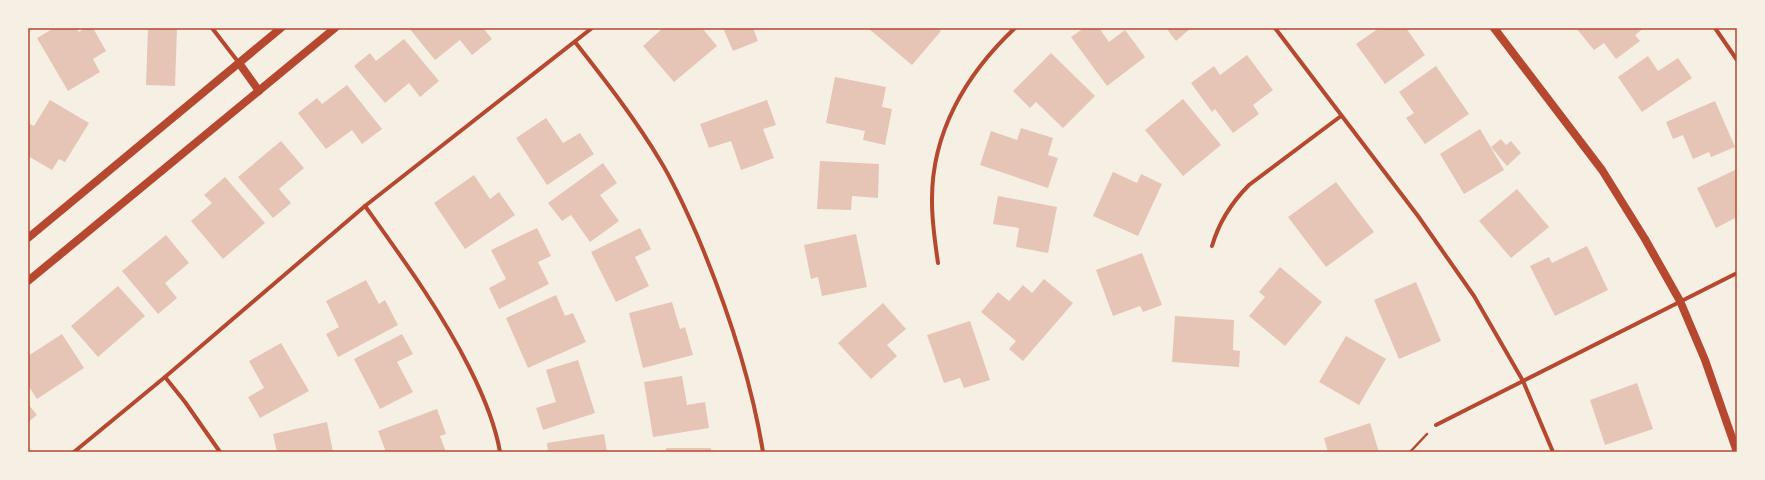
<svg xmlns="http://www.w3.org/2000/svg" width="1765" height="480" font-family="'Nunito Sans',sans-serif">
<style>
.building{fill:#e6c5b7}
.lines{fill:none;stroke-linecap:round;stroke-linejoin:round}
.path{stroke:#b5482f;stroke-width:2.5}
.minor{stroke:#b5482f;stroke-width:4}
.secondary{stroke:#b5482f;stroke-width:8}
.neatline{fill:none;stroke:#b5482f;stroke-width:1.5}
</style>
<rect width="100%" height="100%" fill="#f6efe4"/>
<g class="building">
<polygon points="54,28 76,28 79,32 85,28 93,28 106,51 93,59 100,72 68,91 37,38"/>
<polygon points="148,28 177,28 175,86 146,85"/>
<polygon points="409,28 483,28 492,39 472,55 460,40 435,60"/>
<polygon points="663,28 702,28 717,46 674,82 643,46"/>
<polygon points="723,28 753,28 758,41 733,51"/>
<polygon points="868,28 937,28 941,31 912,65"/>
<polygon points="1084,28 1099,28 1109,42 1125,30 1145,57 1107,86 1071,37"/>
<polygon points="1166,28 1191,28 1176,41"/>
<polygon points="1379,28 1406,28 1425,55 1385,84 1356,44"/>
<polygon points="1576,28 1644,28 1635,35 1640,41 1616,59 1604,43 1594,50"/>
<polygon points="404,39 439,81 420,97 409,83 385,103 354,66 370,53 376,61"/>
<polygon points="1051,53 1095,96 1063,128 1036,102 1030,108 1013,91"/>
<polygon points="1247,55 1273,90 1253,105 1259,114 1233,133 1215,109 1212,112 1191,83 1214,66 1220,75"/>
<polygon points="1648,56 1658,71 1678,58 1692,78 1642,112 1618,77"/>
<polygon points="1436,66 1469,114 1425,144 1406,118 1414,113 1399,92"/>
<polygon points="835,77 886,87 882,107 892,109 885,145 863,140 865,131 826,123"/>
<polygon points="347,85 382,129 362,144 352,130 326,149 298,113 317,98 322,104"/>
<polygon points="1183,99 1221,145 1183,176 1145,130"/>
<polygon points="50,100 89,123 65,162 59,159 52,170 28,156 28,123 34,126"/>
<polygon points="767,100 776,125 763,129 774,158 741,170 731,141 709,148 700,124"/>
<polygon points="1715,101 1735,147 1711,157 1709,152 1693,159 1683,135 1673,139 1666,122"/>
<polygon points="546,118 563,143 580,133 594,154 547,185 516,138"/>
<polygon points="1021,128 1053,138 1048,155 1058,158 1048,188 980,165 991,131 1017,140"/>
<polygon points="1480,129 1504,170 1464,194 1440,154"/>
<polygon points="1501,139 1506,145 1511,141 1521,153 1507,166 1491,147"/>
<polygon points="281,141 304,168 279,189 291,203 273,218 238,177"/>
<polygon points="820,161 879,164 878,198 852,196 851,210 817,209"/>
<polygon points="603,163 617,183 600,195 619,221 590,242 571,215 562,221 548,203"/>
<polygon points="1737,169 1737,217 1716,228 1697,188"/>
<polygon points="1113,172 1137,183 1141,174 1162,184 1138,236 1093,216"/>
<polygon points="474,175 490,199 499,192 515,215 465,249 434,203"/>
<polygon points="225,177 265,223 223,259 191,221 212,203 204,195"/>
<polygon points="1336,182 1374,232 1326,267 1288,217"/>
<polygon points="1517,189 1549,227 1511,258 1479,221"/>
<polygon points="998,196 1057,207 1048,253 1016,247 1019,228 993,224"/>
<polygon points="537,228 551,256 538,262 549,284 499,309 489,288 506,279 491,250"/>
<polygon points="640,228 651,249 635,257 649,286 616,302 591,252"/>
<polygon points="856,234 867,287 822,296 818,277 811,279 804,245"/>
<polygon points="166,235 189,263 165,283 177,298 158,314 122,271"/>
<polygon points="1587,246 1608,290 1555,316 1530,266 1549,257 1552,263"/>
<polygon points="1142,253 1162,305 1143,312 1140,306 1113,316 1096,270"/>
<polygon points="1280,267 1322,302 1285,346 1249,316 1265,297 1259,292"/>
<polygon points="1044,279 1073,303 1023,361 1009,349 1016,341 981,312 998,292 1009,301 1023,285 1032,293"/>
<polygon points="366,280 379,304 385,300 398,325 338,357 326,334 339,327 326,301"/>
<polygon points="1416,282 1441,341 1399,359 1374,300"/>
<polygon points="118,286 145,316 98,357 71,326"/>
<polygon points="556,295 565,316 573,313 586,342 528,368 506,318"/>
<polygon points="672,302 680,329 685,327 693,355 643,368 629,313"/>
<polygon points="883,303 906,329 887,345 897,356 871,379 838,343"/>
<polygon points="1175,316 1234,320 1233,350 1240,351 1239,367 1172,362"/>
<polygon points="970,321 990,380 964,388 960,378 944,383 927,335"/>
<polygon points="62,334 84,368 37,399 28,385 28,356"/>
<polygon points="402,334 413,354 397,362 413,392 380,409 354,359"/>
<polygon points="1346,336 1386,359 1359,405 1319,382"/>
<polygon points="281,343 309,391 260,418 248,397 264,388 249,361"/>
<polygon points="578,360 595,413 543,430 536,408 556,402 546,370"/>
<polygon points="682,376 687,405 705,402 709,428 653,437 644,382"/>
<polygon points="1637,383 1653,429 1605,445 1590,400"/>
<polygon points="28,404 37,415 28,422"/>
<polygon points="437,409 446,434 440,436 446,452 386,452 378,431"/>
<polygon points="327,422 333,452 277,452 273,434"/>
<polygon points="1370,423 1379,452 1328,452 1324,438"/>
<polygon points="604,434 607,452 548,452 547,443"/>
<rect x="666" y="448" width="45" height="4"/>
</g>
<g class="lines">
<polyline class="path" points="1410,452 1427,434"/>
<g class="minor">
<polyline points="212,28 239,63"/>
<polyline points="1275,28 1418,216 1474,296 1523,381 1553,452"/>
<polyline points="1715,28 1737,60"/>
<path d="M575 42C605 80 636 120 661 162 675 185 686 210 697 235 726 304 751 378 763 452"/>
<path d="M365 206C403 259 441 311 470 369 483 395 495 423 500 452"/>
<path d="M1212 246C1219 222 1231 203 1249 185L1341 116"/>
<path d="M938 263C935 242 932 223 932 202 931 133 966 74 1015 28"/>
<polyline points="165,377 185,402 220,452"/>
<polyline points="1436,425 1737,273"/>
<polyline points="74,452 165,377 365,206 592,28"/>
</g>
<g class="secondary">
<polyline points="1494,28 1602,170 1645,239 1680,301 1705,360 1737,452"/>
<polyline points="239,63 259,91"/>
<polyline points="28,238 281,28"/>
<polyline points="28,281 335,28"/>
</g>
</g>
<rect width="1765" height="480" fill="none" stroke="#f6efe4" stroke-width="58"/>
<rect x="29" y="29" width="1707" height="422" class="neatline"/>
</svg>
